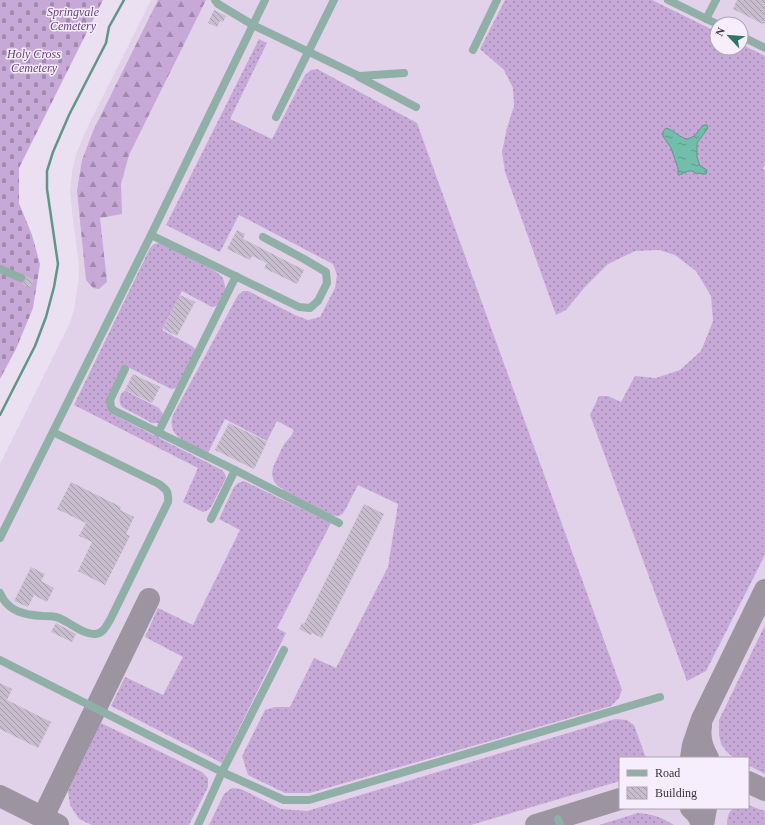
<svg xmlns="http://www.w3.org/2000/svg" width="765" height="825" font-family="'Times New Roman',serif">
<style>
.built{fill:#e1d2ea;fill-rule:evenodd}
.grass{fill:url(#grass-dots)}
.forest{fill:url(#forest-firs)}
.cemetery{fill:url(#cemetery-stones)}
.water{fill:url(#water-ripples);stroke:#619589}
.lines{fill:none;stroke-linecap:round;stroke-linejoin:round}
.stream{stroke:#619589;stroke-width:2.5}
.taxiway{stroke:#9c94a0;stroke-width:22}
.building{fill:url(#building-back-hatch)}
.minor{stroke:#90afa6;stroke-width:8}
.labels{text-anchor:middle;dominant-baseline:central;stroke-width:3;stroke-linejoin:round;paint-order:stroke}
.park-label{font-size:12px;font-style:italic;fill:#693f7f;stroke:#f7eefd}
</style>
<defs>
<pattern id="grass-dots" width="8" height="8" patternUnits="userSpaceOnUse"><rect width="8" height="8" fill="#c6a9d7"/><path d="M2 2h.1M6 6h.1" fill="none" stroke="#a28aaf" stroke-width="1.8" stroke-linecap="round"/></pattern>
<pattern id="forest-firs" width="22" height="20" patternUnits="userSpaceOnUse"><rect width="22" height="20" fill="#c6a9d7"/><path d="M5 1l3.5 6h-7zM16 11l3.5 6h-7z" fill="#a28aaf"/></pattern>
<pattern id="cemetery-stones" width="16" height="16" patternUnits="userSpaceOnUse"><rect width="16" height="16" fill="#c6a9d7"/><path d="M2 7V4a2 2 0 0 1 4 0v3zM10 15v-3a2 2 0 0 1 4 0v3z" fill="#a28aaf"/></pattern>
<pattern id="water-ripples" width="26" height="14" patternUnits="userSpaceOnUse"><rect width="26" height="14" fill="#72beab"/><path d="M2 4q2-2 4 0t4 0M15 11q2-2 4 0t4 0" fill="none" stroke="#5f9b8c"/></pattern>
<pattern id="building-back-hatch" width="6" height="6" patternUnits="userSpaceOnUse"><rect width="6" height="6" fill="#c7bdce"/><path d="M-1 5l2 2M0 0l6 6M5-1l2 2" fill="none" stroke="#a39aa8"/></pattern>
</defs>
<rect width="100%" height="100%" fill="#ebe0f2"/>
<path class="built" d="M151 0H765V825H0V464L69 325 74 310 78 283 79 266 72 211 70 191 72 172 76 154 86 130ZM717 24H741V48H717ZM620 758H748V808H620Z"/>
<g class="grass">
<polygon points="505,0 652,0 717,32 717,48 741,48 741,44 765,56 765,164 763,169 765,170 765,555 706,671 687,681 590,415 599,396 608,396 621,402 635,376 656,378 680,370 701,351 713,321 711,296 696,271 675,255 659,250 635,251 608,264 584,288 566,310 556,315 505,172 502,152 507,128 514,106 513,88 504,70 480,49"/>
<path d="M259 39 267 43 230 119 272 139 305 75 311 70 317 69 417 123 622 690 619 698 611 706 310 793H285L248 775 242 756 265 710 275 707H290L314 658 336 668 388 567 398 504 358 485 344 512C341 516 338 517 332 515L282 491 283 489C273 484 270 476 274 465L284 444 291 436 294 430 277 421 267 441 225 419 208 453C192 445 165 438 173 415L238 295 243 291H248L295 315 308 320 320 317 335 288 337 275 333 264 239 215 220 252 166 225Z"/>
<path d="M159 243C171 249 217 269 222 277 226 284 226 291 222 298 219 303 218 307 212 307L182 291 162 330 192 346 195 349V353L179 385 176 388 171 389 124 365 107 397V406L110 413 222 470 225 474 226 478 211 507 208 510 203 512 183 502 198 468 74 405 150 248 154 244Z"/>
<path d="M124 391H126L159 408 163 414 162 420 158 423H152L122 407C118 402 119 395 124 391Z"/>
<polygon points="244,481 331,523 277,628 286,633 222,763 111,706 125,677 163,695 183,657 145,637 158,608 193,625 240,530 219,519 234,487 238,483"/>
<polygon points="765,625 765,774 748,765 748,758 734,758 727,752 721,744 719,735 719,720"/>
<polygon points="615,719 627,720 634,725 646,758 620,758 620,781 471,825 209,825 224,794 232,788 241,789 281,809 307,811"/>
<polygon points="101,723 202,772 208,778 208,787 189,825 92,825 79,819 70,805 68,791"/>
<path d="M748 805 765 811V825H727C727 819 728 810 735 808 738 807 744 808 748 808Z"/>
<path d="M638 813C653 814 661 817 674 825H599Z"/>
</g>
<polygon class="forest" points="158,0 206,0 129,155 121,184 122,214 100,218 107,282 99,289 93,288 86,280 77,191 82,160 93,131"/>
<polygon class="cemetery" points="0,0 103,0 19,168 19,203 32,235 40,264 33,308 16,349 0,379"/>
<path class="water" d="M704 125H707L708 128 697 143V157L700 166 707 170 706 174H703L699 173 697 174C695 173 694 172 692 171 688 170 683 174 679 175H678V168L671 148 663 136V132L666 128C674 130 678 137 687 139 697 137 697 130 704 125Z"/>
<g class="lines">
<polyline class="stream" points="0,415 35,346 46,317 54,287 58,264 47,189 47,171 53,152 69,115 106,43 109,27 124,0"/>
<g class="taxiway">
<path d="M701 726C699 738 702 748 708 758"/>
<polyline points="691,758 693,745 702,719 765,590"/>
<polyline points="748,782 765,790"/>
<polyline points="0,796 58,825"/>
<polyline points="691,808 697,814 703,825 706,808"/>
<polyline points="43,817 149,599"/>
<polyline points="536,825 620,799"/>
</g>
</g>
<g class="building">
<polygon points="737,0 765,0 765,25 733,9"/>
<polygon points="214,10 226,16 223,22 220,21 217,27 208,23"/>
<polygon points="237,230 245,234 243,239 304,270 297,284 264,268 267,263 252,256 250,260 227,249"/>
<polygon points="26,276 34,280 30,288 22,284 26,280"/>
<polygon points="180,295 195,302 177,336 163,329"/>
<polygon points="133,374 160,387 152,403 125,390"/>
<polygon points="229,423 267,442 254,469 215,450"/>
<polygon points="71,482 121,507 120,510 134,517 126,534 130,536 105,585 78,571 92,542 79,536 86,523 57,509"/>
<polygon points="364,504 384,514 322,638 312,633 311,635 299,629 302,623 304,624"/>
<polygon points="31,567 45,574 41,581 54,588 47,602 34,595 28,607 14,601"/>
<polygon points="56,623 76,634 72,642 51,632"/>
<polygon points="0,683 12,689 7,700 51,722 38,748 0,729"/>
</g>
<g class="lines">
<g class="minor">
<polyline points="215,0 218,4 253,25 359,76 404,73"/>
<polyline points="668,0 717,24"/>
<polyline points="706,19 716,0"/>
<polyline points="741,36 765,48"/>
<polyline points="473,50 497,0"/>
<polyline points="359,77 416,107"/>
<polyline points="276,117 334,0"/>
<polyline points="151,235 299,307 310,308 318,301 327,283 326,272 304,259 263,237"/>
<polyline points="0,269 21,278"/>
<polyline points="125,369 110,400 111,407 113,410 235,470 339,523"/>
<polyline points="158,433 236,276"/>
<polyline points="211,519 235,470"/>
<polyline points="0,538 151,235 265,0"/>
<path d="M0 593C8 612 25 615 43 616 47 616 52 616 56 617 68 620 82 635 95 634 103 634 106 626 110 620L168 502C169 492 167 490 159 484L53 432"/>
<polyline points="0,660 222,772 284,800 309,800 660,697"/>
<polyline points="558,819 560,825"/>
<polyline points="198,825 222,772 284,650"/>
</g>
</g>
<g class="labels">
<g class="park-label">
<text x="73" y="12">Springvale<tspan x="73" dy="14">Cemetery</tspan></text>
<text x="34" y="54">Holy Cross<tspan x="34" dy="14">Cemetery</tspan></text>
</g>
</g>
<rect x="619" y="757" width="130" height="52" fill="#f7eefd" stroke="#aba4af"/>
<rect x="627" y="770" width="20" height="6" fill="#90afa6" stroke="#aba4af"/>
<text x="655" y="777" font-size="12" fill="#38343a">Road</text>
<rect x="627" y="787" width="20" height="12" fill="url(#building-back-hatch)" stroke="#aba4af"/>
<text x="655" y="797" font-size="12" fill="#38343a">Building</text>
<g transform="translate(729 36) rotate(296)"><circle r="19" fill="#f7eefd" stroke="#aba4af"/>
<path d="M0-3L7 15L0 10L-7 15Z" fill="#327566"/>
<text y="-6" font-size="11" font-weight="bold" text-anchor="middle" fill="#38343a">N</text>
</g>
</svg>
